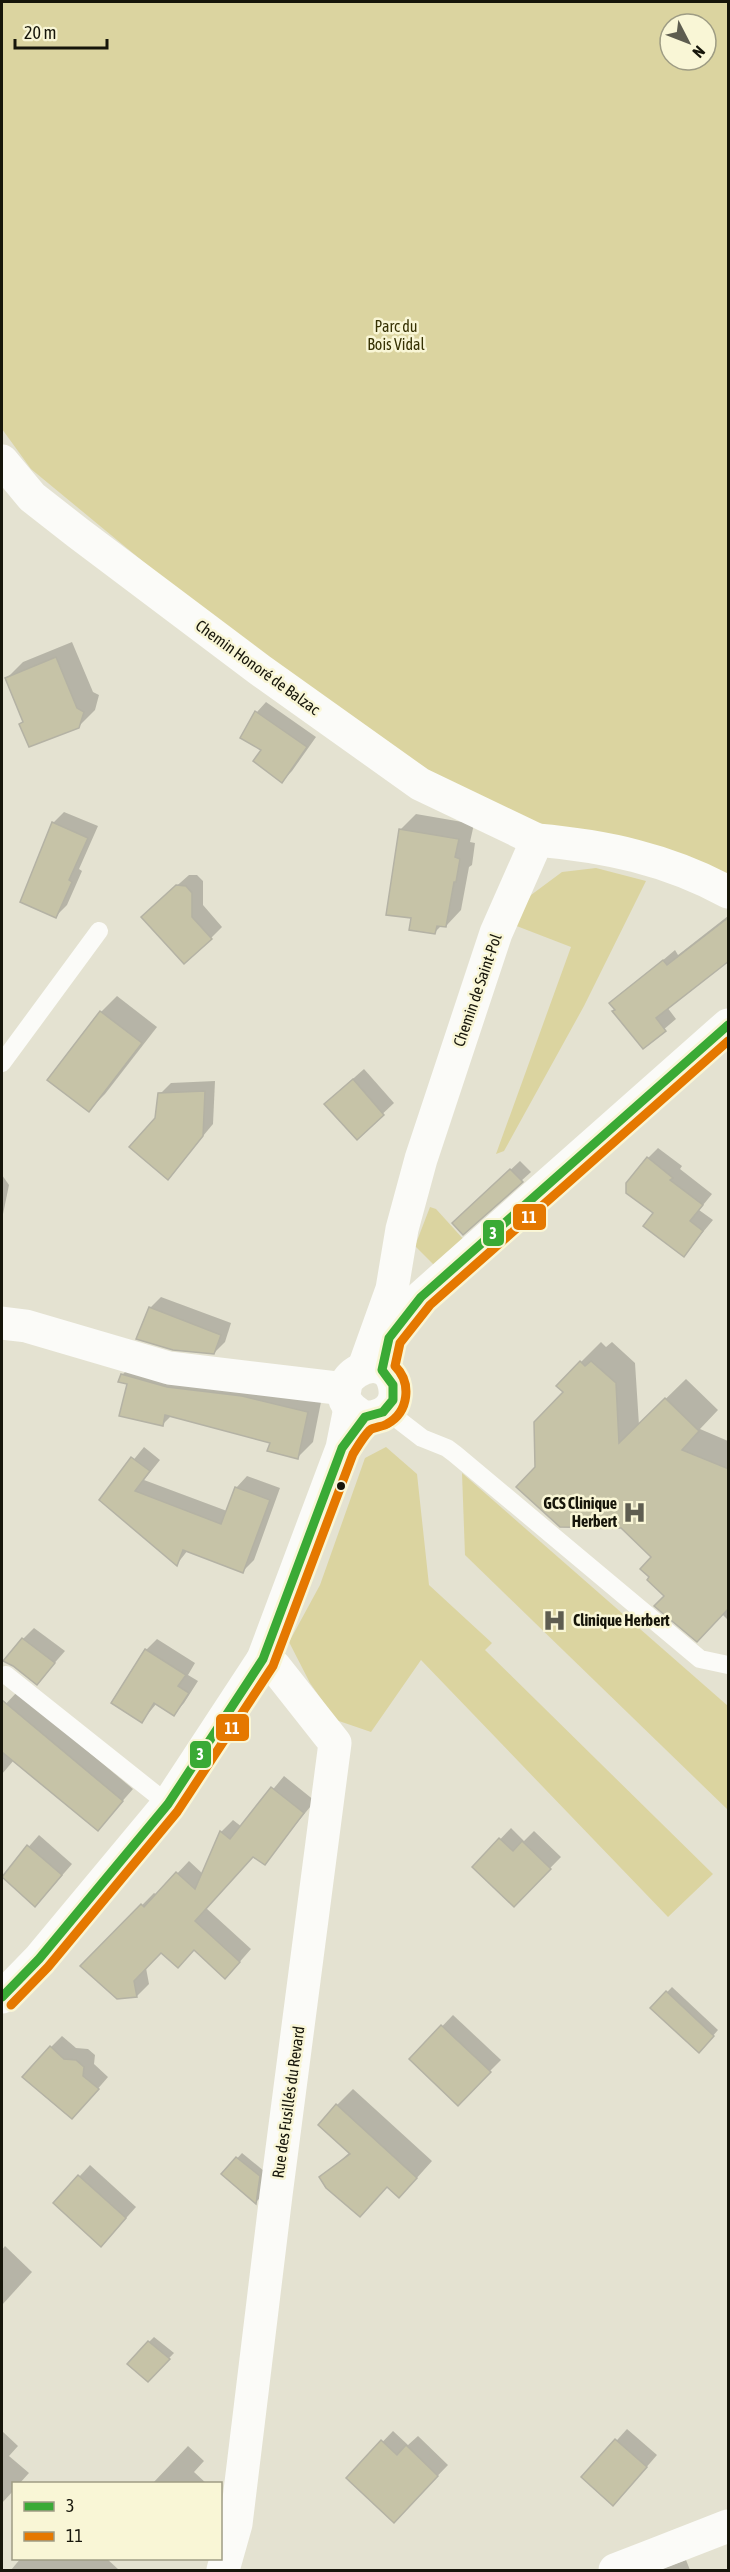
<svg xmlns="http://www.w3.org/2000/svg" width="730" height="2572" font-family="'Asap Condensed',sans-serif">
<style>
.green{fill:#dbd4a0;fill-rule:evenodd}
.shadow{fill:#0003}
.building{fill:#c6c3a7;stroke:#b4b2a4;stroke-width:1.5}
.lines{fill:none;stroke-linecap:round;stroke-linejoin:round}
.service{stroke:#fbfbf8;stroke-width:18}
.minor{stroke:#fbfbf8;stroke-width:33}
.tertiary{stroke:#fbfbf8;stroke-width:33}
.secondary{stroke:#fbfbf8;stroke-width:33}
.bus-1-casing{stroke:#f9f6d6;stroke-width:14}
.bus-2-casing{stroke:#f9f6d6;stroke-width:14}
.bus-1{stroke:#3aaa35;stroke-width:9}
.bus-2{stroke:#e57800;stroke-width:9}
.bus-dot{fill:#16150a;stroke:#f9f6d6;stroke-width:2}
.labels{text-anchor:middle;dominant-baseline:central;stroke-width:5;stroke-linejoin:round;paint-order:stroke}
.park-label{font-size:16px;fill:#373204;stroke:#f9f6d6}
.street-label{font-size:16px;fill:#16150a;stroke:#f9f6d6}
.poi-label{font-size:16px;font-weight:bold;fill:#16150a;stroke:#f9f6d6;text-anchor:end}
.line-badge{stroke:#f9f6d6;stroke-width:2}
.badge-label{font-size:16px;text-anchor:middle;font-weight:bold;fill:#fff}
</style>
<rect width="100%" height="100%" fill="#e4e2d1"/>
<g class="green">
<path d="M2 2H728V881L547 829 413 765 157 573 31 469 2 429ZM670 24H706V60H670Z"/>
<polygon points="596,868 646,881 584,1006 504,1151 496,1154 571,947 514,925 531,895 562,872"/>
<polygon points="430,1207 436,1209 465,1241 436,1267 415,1246"/>
<polygon points="386,1447 417,1474 429,1585 492,1643 485,1650 713,1874 668,1917 421,1660 371,1732 336,1720 310,1683 289,1642 320,1585 365,1458"/>
<polygon points="462,1473 728,1706 728,1810 465,1555"/>
</g>
<g class="shadow">
<polygon points="72,642 93,692 99,695 95,710 79,726 7,678 23,662"/>
<polygon points="266,702 316,737 292,771 282,781 263,750 242,738 257,712"/>
<polygon points="64,812 98,826 79,869 82,871 67,905 56,916 53,823"/>
<polygon points="416,814 474,824 470,842 475,843 472,865 469,867 461,910 446,926 442,925 434,933 412,917 400,830"/>
<polygon points="189,875 197,875 203,881 203,905 222,927 211,938 154,906"/>
<polygon points="728,916 728,959 667,1007 676,1019 643,1047 611,1004 675,950 678,955"/>
<polygon points="117,996 157,1027 105,1094 89,1110 49,1079 101,1012"/>
<polygon points="364,1069 394,1103 357,1138 337,1093"/>
<polygon points="215,1081 213,1124 168,1178 156,1119 160,1094 171,1083"/>
<polygon points="658,1148 682,1166 680,1169 712,1194 699,1210 713,1220 684,1255 655,1213 648,1158"/>
<polygon points="520,1161 531,1172 463,1233 463,1214"/>
<polygon points="2,1175 9,1185 2,1219"/>
<polygon points="161,1297 231,1323 225,1342 214,1353 150,1308"/>
<polygon points="601,1342 606,1347 612,1342 635,1363 639,1425 686,1379 718,1410 700,1429 728,1441 728,1620 722,1614 666,1596 651,1577 653,1557 621,1526 537,1468 565,1392 581,1362"/>
<polygon points="137,1360 322,1397 313,1442 298,1457 272,1442 172,1415 162,1425 129,1383 120,1381 123,1374"/>
<polygon points="144,1447 160,1460 144,1480 227,1511 236,1488 247,1476 280,1488 254,1560 243,1571 188,1550 177,1564 101,1500"/>
<polygon points="34,1628 65,1651 37,1683 14,1665 23,1639"/>
<polygon points="157,1639 195,1663 188,1675 198,1681 184,1703 174,1714 157,1703 142,1721 146,1650"/>
<polygon points="17,1692 133,1789 98,1829 14,1760 2,1774 2,1708"/>
<polygon points="284,1776 315,1801 264,1863 254,1855 206,1908 251,1949 237,1965 194,1948 161,1951 146,1968 149,1984 137,1996 117,1997 82,1966 154,1893 157,1895 189,1861 203,1874 221,1832 233,1820 242,1827"/>
<polygon points="511,1828 524,1841 534,1831 561,1857 514,1905 474,1867"/>
<polygon points="39,1835 72,1864 46,1894 3,1876"/>
<polygon points="672,1987 718,2030 704,2046 652,2008"/>
<polygon points="453,2015 501,2060 457,2104 411,2059"/>
<polygon points="62,2036 76,2048 88,2049 95,2055 94,2064 108,2077 83,2106 51,2047"/>
<polygon points="353,2089 432,2161 415,2180 388,2186 321,2178 350,2152 337,2105"/>
<polygon points="242,2153 264,2171 261,2197 256,2202 223,2174"/>
<polygon points="90,2165 136,2207 111,2235 55,2203"/>
<polygon points="5,2246 32,2272 2,2305 2,2250"/>
<polygon points="154,2337 174,2353 148,2380 149,2342"/>
<polygon points="627,2429 657,2455 624,2493 584,2477"/>
<polygon points="2,2431 18,2446 9,2456 29,2473 19,2484 14,2484 14,2490 2,2503"/>
<polygon points="393,2431 408,2445 418,2436 448,2465 394,2521 348,2478"/>
<polygon points="188,2446 204,2461 194,2472 207,2484 153,2483"/>
<polygon points="21,2558 106,2558 119,2570 11,2570"/>
<polygon points="686,2560 690,2570 659,2570"/>
</g>
<g class="building">
<polygon points="56,657 77,708 84,712 79,728 29,747 19,724 23,722 5,678"/>
<polygon points="255,711 307,747 282,783 253,761 261,750 240,738"/>
<polygon points="52,822 88,838 69,880 72,882 56,918 20,902"/>
<polygon points="399,829 459,839 455,857 460,859 456,882 454,882 446,927 437,926 435,934 409,930 411,918 386,915"/>
<polygon points="176,885 186,886 192,893 192,917 212,939 184,964 141,917"/>
<polygon points="729,917 729,961 656,1018 666,1031 643,1049 612,1011 615,1010 609,1003 663,960 667,965"/>
<polygon points="100,1011 142,1043 89,1112 47,1080"/>
<polygon points="353,1079 384,1115 357,1140 324,1104"/>
<polygon points="205,1091 203,1136 168,1180 129,1147 155,1118 158,1093"/>
<polygon points="647,1157 673,1178 670,1180 703,1205 690,1221 703,1231 684,1257 643,1226 653,1213 626,1193 626,1183"/>
<polygon points="510,1169 523,1182 463,1235 452,1223"/>
<polygon points="149,1307 221,1335 214,1354 173,1350 136,1339"/>
<polygon points="580,1361 585,1366 591,1361 616,1383 619,1443 665,1398 699,1431 682,1450 729,1469 729,1608 697,1642 654,1606 664,1596 647,1580 649,1577 640,1569 651,1557 621,1528 560,1527 516,1487 535,1467 534,1422 563,1392 556,1386"/>
<polygon points="121,1374 167,1387 242,1396 308,1412 298,1459 267,1451 270,1443 165,1415 163,1426 119,1416 127,1384 118,1382"/>
<polygon points="131,1457 150,1471 135,1491 221,1524 235,1487 270,1500 243,1573 183,1550 177,1566 99,1500"/>
<polygon points="22,1638 55,1663 37,1685 13,1666 3,1661"/>
<polygon points="145,1649 186,1675 178,1686 189,1693 174,1716 154,1703 142,1723 111,1703"/>
<polygon points="2,1700 123,1801 98,1831 2,1752"/>
<polygon points="271,1787 304,1813 265,1865 253,1857 195,1921 240,1962 225,1979 194,1950 178,1968 161,1953 134,1981 137,1997 117,1999 80,1966 141,1904 144,1907 176,1872 195,1889 220,1831 230,1839"/>
<polygon points="499,1838 513,1851 522,1841 551,1869 514,1907 472,1867"/>
<polygon points="27,1845 62,1875 35,1907 2,1877"/>
<polygon points="666,1991 714,2036 699,2053 650,2008"/>
<polygon points="441,2025 491,2072 458,2106 409,2059"/>
<polygon points="50,2046 64,2059 76,2060 84,2067 83,2076 99,2089 72,2119 22,2077"/>
<polygon points="336,2104 417,2178 399,2198 387,2187 360,2217 326,2188 319,2177 350,2154 318,2125"/>
<polygon points="236,2157 260,2176 256,2204 221,2174"/>
<polygon points="78,2175 126,2218 101,2247 53,2203"/>
<polygon points="148,2341 170,2359 148,2382 127,2364"/>
<polygon points="615,2439 647,2467 613,2506 581,2477"/>
<polygon points="381,2440 397,2455 406,2445 438,2476 394,2523 346,2478"/>
</g>
<g class="lines">
<g class="service">
<polyline points="2,1063 99,931"/>
<polyline points="387,1411 422,1438 447,1448 455,1454 700,1659 728,1665"/>
<polyline points="6,1675 168,1804"/>
</g>
<g class="minor">
<polyline points="2,1323 26,1326 169,1368 345,1389"/>
<polyline points="223,2570 236,2524 276,2195 335,1743 275,1667 263,1659"/>
<polyline points="615,2570 728,2526"/>
</g>
<polyline class="tertiary" points="2,461 32,497 78,533 260,670 420,784 537,840"/>
<g class="secondary">
<polyline points="389,1338 421,1297 728,1025"/>
<path d="M364 1367 392 1289 402 1229 421 1159 496 933 537 840C605 846 667 859 728 892"/>
<path d="M343 1447 365 1417C381 1418 397 1408 395 1390 390 1338 310 1385 360 1415"/>
<polyline points="2,1997 39,1959 168,1804 263,1659 342,1448 350,1408"/>
</g>
<defs>
<polyline id="bus-1" points="2,1997 39,1959 168,1804 263,1659 342,1448 365,1417 383,1412 393,1400 393,1385 382,1370 389,1338 421,1297 728,1025"/>
<path id="bus-2" d="M11 2005 48 1967 177 1812 273 1666 353 1454C358 1446 363 1437 370 1430 374 1427 382 1427 387 1424 409 1412 412 1383 395 1366L400 1343 430 1305 728 1041"/>
</defs>
<use href="#bus-1" class="bus-1-casing"/>
<use href="#bus-2" class="bus-2-casing"/>
<use href="#bus-1" class="bus-1"/>
<use href="#bus-2" class="bus-2"/>
</g>
<defs>
<symbol id="hospital-bare" viewBox="-9 -9 18 18"><path d="M-5-5h3v3.5h4V-5h3V5h-3V1.5h-4V5h-3Z" fill="#5e5d50" stroke="#f9f6d6" stroke-width="2.5" paint-order="stroke"/></symbol>
</defs>
<g fill-rule="evenodd">
<use href="#hospital-bare" x="618" y="1496" width="33" height="33"/>
<use href="#hospital-bare" x="538" y="1604" width="33" height="33"/>
</g>
<circle class="bus-dot" cx="341" cy="1486" r="5"/>
<g class="labels">
<g class="park-label">
<text x="396" y="326">Parc du<tspan x="396" dy="18">Bois Vidal</tspan></text>
</g>
<g class="street-label">
<text transform="translate(258 667) rotate(36)">Chemin Honoré de Balzac</text>
<text transform="translate(477 990) rotate(-71)">Chemin de Saint-Pol</text>
<text transform="translate(288 2102) rotate(-82)">Rue des Fusillés du Revard</text>
</g>
<g class="poi-label">
<text x="617" y="1503">GCS Clinique<tspan x="617" dy="18">Herbert</tspan></text>
<text x="573" y="1620" text-anchor="start">Clinique Herbert</text>
</g>
</g>
<g class="line-badge">
<rect x="512" y="1203" width="35" height="28" rx="6" fill="#e57800"/>
<rect x="482" y="1219" width="23" height="28" rx="6" fill="#3aaa35"/>
<rect x="215" y="1713" width="35" height="29" rx="6" fill="#e57800"/>
<rect x="189" y="1740" width="23" height="29" rx="6" fill="#3aaa35"/>
</g>
<g class="badge-label">
<text x="529" y="1223">11</text>
<text x="493" y="1239">3</text>
<text x="232" y="1734">11</text>
<text x="200" y="1760">3</text>
</g>
<rect width="730" height="2572" fill="none" stroke="#16150a" stroke-width="6"/>
<rect x="12" y="2482" width="210" height="78" fill="#f9f6d6" stroke="#9e9c84" stroke-width="1.5"/>
<rect x="24" y="2502" width="30" height="9" fill="#3aaa35" stroke="#9e9c84" stroke-width="1.5"/>
<text x="66" y="2512" font-size="18" fill="#16150a">3</text>
<rect x="24" y="2532" width="30" height="9" fill="#e57800" stroke="#9e9c84" stroke-width="1.5"/>
<text x="66" y="2542" font-size="18" fill="#16150a">11</text>
<g transform="translate(688 42) rotate(132)"><circle r="28" fill="#f9f6d6" stroke="#9e9c84" stroke-width="1.5"/>
<path d="M0-4.5L10 22L0 15L-10 22Z" fill="#5e5d50"/>
<text y="-9" font-size="16" font-weight="bold" text-anchor="middle" fill="#16150a">N</text>
</g>
<path d="M15 39v9h92v-9" fill="none" stroke="#16150a" stroke-width="3"/>
<text x="24" y="39" font-size="18" fill="#16150a" stroke="#f9f6d6" stroke-width="4.5" paint-order="stroke">20 m</text>
</svg>
